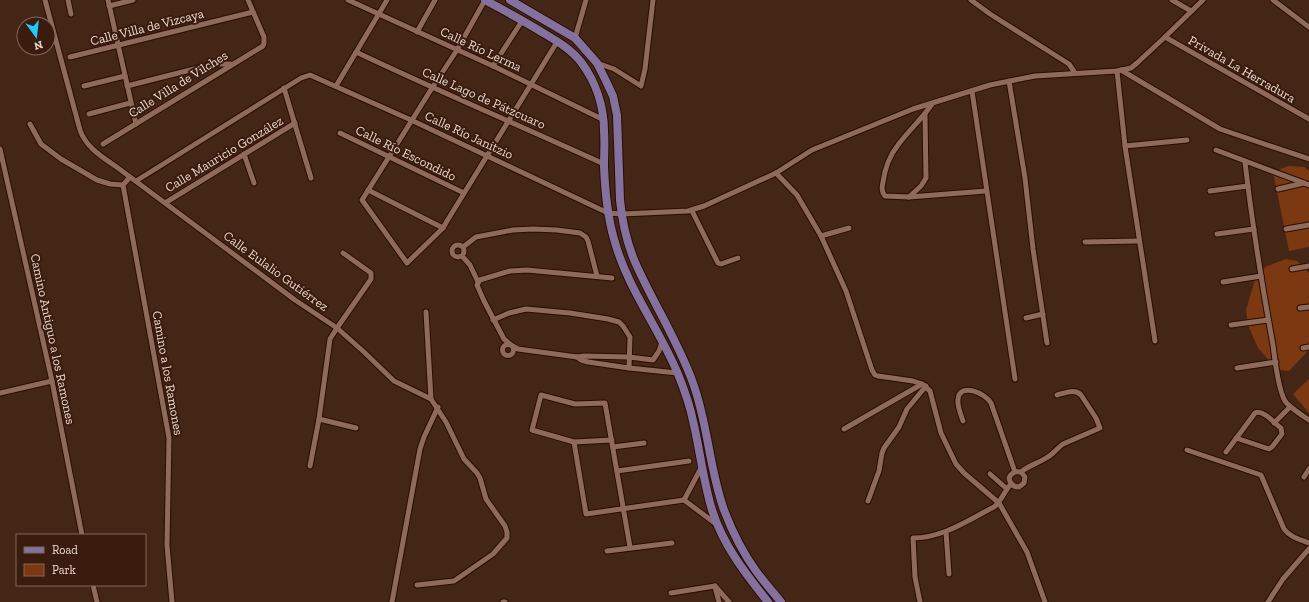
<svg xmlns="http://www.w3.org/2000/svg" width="1309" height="602" font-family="'Zilla Slab',serif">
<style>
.green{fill:#7c3810}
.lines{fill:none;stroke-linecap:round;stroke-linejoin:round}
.minor-casing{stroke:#290d01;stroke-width:7}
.primary-casing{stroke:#290d01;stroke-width:10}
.minor{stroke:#8e6a5a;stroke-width:5}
.primary{stroke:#84719e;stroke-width:8}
.labels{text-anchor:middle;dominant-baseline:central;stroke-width:4;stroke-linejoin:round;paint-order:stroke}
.street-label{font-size:13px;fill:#ecd8ce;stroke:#391c0d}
</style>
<rect width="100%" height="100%" fill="#442617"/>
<g class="green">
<polygon points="1288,166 1304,167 1309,171 1309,247 1289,251 1273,172"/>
<polygon points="1286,259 1297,261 1309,273 1309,350 1289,371 1281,370 1272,364 1258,348 1248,325 1246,310 1256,276 1267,266"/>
<polygon points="1309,379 1309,413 1293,394"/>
</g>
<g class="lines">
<defs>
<g id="minor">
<path d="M45 0 80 130C86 148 104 158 118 168L295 300 337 328 364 352 394 381 431 399 446 422 464 459 477 473 480 478 486 499 505 526 507 532V538L493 554 454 581 417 585"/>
<polyline points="68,0 71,14"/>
<polyline points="108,0 136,124"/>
<polyline points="348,0 493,66 604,120"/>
<polyline points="485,0 457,50 432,88 362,200 407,263 443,228 447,221 557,42"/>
<polyline points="971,0 990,14 1069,64 1075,73"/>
<polyline points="1172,0 1191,11"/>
<polyline points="1273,0 1309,27"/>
<polyline points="109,6 133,0"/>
<polyline points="417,32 435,0"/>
<polyline points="1165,37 1309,119"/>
<polyline points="575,38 586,0"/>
<path d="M356 52C438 91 521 126 604 164"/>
<polyline points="70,57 253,12"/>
<polyline points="597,63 614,69 641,86 645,69 653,0"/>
<polyline points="493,66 522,21"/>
<polyline points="1121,70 1220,129 1309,159"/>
<polyline points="1117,71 1125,146 1155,341"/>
<polyline points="1009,81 1025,178 1033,249 1047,343"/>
<polyline points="84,86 125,76"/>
<polyline points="127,86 206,66 217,64 231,64"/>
<polyline points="336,86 387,0"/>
<polyline points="284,88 311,178"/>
<polyline points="972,91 1015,379"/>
<path d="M932 104C922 119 909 130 898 145 890 155 885 168 883 182 882 187 881 191 885 196L909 197 986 191"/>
<polyline points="89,114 130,103"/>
<polyline points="30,124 41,144 61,159 97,180 110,184 123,185"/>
<polyline points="340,133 464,193"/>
<polyline points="103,144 263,46 264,43 264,37 248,0"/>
<polyline points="1125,146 1187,140"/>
<polyline points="0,149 52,381 82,535"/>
<polyline points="1216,150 1309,185"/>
<polyline points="244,154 254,183"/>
<path d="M1245 162C1252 223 1262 285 1273 345 1275 361 1278 389 1285 401 1289 407 1303 416 1309 420"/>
<polyline points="776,173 797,195 821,236 846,291 872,370 875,375 878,376 913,381 922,384 930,391 941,433 956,464 964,473 999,503 1027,552 1045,602"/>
<polyline points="130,177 123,185 169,438 167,545 172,602"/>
<polyline points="136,181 301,78 310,75 411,120 608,213 622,214 688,211 704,206 776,173 812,150 913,109 990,85 1035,76 1117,71 1131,68 1137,63 1165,37 1203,0"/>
<polyline points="1278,189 1304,183"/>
<polyline points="368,190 443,228"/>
<polyline points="1210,191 1248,186"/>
<polyline points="909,197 921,186 926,178 925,114"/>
<polyline points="165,203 295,123"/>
<polyline points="692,211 718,263 721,264 738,258"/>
<polyline points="1286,229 1309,225"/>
<polyline points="1217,234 1254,229"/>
<polyline points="821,236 849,228"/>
<polyline points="1085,242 1139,241"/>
<circle cx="458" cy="251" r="6"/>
<polyline points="463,247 476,237 513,230 533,229 557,230 580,233 586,237 588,241 597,276"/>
<polyline points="462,256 470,265 478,282"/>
<polyline points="1292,269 1309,266"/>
<polyline points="612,278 527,270 510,271 480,280 477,285 484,301 504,339 511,345 518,349 577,357 584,356 629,357 653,360 659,351 662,342"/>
<polyline points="1223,282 1261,276"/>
<polyline points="1300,308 1309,307"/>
<polyline points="426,312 431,399"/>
<polyline points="1026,318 1043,314"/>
<polyline points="493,320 509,313 526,309 570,313 608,319 619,322 623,326 630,337 629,368"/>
<polyline points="1231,325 1268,320"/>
<circle cx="508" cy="350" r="5.5"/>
<polyline points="1303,348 1309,347"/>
<polyline points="577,357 581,360 588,362 629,368 677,373"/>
<polyline points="1237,368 1276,362"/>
<polyline points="0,393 52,381"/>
<polyline points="319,419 356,428"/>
<path d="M963 421C961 415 957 406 958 399 960 382 985 393 991 403L1015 472"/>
<polyline points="1274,423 1290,407"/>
<polyline points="844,429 922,384"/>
<polyline points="612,440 574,442 532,430 541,395 575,404 605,403 630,547"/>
<polyline points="574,442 586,514 684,500 716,524"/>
<polyline points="613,447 644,443"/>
<path d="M1187 450 1261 475 1284 529C1290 537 1299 539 1309 543"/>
<path d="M1226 452 1255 413C1263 409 1274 423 1281 428L1282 434 1272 447 1269 449 1236 438"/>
<polyline points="310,466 319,419 330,339 337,328 371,279 371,273 343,253"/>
<polyline points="617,471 689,461"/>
<path d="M1021 472 1025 477 1024 483 1019 487C1013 487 1010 484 1009 478 1011 473 1015 471 1021 472 1029 465 1037 464 1046 458 1053 455 1057 448 1063 444L1100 428 1096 418 1081 395C1075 388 1065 393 1057 395"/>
<polyline points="990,474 1007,489"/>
<polyline points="1304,477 1309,469"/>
<polyline points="684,500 701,468"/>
<polyline points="868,501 879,471 882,453 884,448 899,427 907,409 926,386"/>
<polyline points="946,532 949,574"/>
<polyline points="607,551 672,543"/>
<polyline points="93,585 97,602"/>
<polyline points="715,586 729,602"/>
<polyline points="715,587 719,602"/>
<polyline points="671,593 715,586"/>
<polyline points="392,602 420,449 424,437 438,407"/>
<polyline points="503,602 505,602"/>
<path d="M920 602 915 577 913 538C943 538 968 520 994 507 1002 501 1004 491 1011 484"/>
<polyline points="1268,602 1283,579 1309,549"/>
</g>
<g id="primary">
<path d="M485 0C503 10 522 20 540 31 555 40 570 48 581 62 596 82 604 107 604 131 605 143 604 154 604 166 605 191 607 215 614 239 627 288 659 328 678 374 684 389 690 405 693 421 700 450 703 480 712 510 723 545 745 573 768 602"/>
<path d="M510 0 575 38 597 63 606 81 613 96 617 115 620 200C622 221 627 243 635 262 653 303 678 341 693 383 708 424 709 468 724 510 732 531 743 553 756 571 764 582 773 592 781 602"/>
</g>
</defs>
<use href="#minor" class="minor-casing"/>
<use href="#primary" class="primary-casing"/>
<use href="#minor" class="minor"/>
<use href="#primary" class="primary"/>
</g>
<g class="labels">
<g class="street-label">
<text transform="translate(147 27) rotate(-14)">Calle Villa de Vizcaya</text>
<text transform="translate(481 49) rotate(25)">Calle Río Lerma</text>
<text transform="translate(1242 69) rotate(30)">Privada La Herradura</text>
<text transform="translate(178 84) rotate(-32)">Calle Villa de Vilches</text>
<text transform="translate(484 98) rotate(24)">Calle Lago de Pátzcuaro</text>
<text transform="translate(469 135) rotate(25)">Calle Río Janitzio</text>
<text transform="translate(406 153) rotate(26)">Calle Río Escondido</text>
<text transform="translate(224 154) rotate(-31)">Calle Mauricio González</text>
<text transform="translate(276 271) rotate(36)">Calle Eulalio Gutiérrez</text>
<text transform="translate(53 339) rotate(78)">Camino Antiguo a los Ramones</text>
<text transform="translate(168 373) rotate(80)">Camino a los Ramones</text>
</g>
</g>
<rect x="16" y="534" width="130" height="52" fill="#391c0d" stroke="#81675a"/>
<rect x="24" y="547" width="20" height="6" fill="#84719e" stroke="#81675a"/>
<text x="52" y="554" font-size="12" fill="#ecd8ce">Road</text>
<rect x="24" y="564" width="20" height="12" fill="#7c3810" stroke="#81675a"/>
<text x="52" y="574" font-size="12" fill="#ecd8ce">Park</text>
<g transform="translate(36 36) rotate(165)"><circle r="19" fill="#391c0d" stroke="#81675a"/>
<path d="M0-3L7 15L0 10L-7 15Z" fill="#22c9fd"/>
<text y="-6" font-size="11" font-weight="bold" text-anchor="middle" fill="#ecd8ce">N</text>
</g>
</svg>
